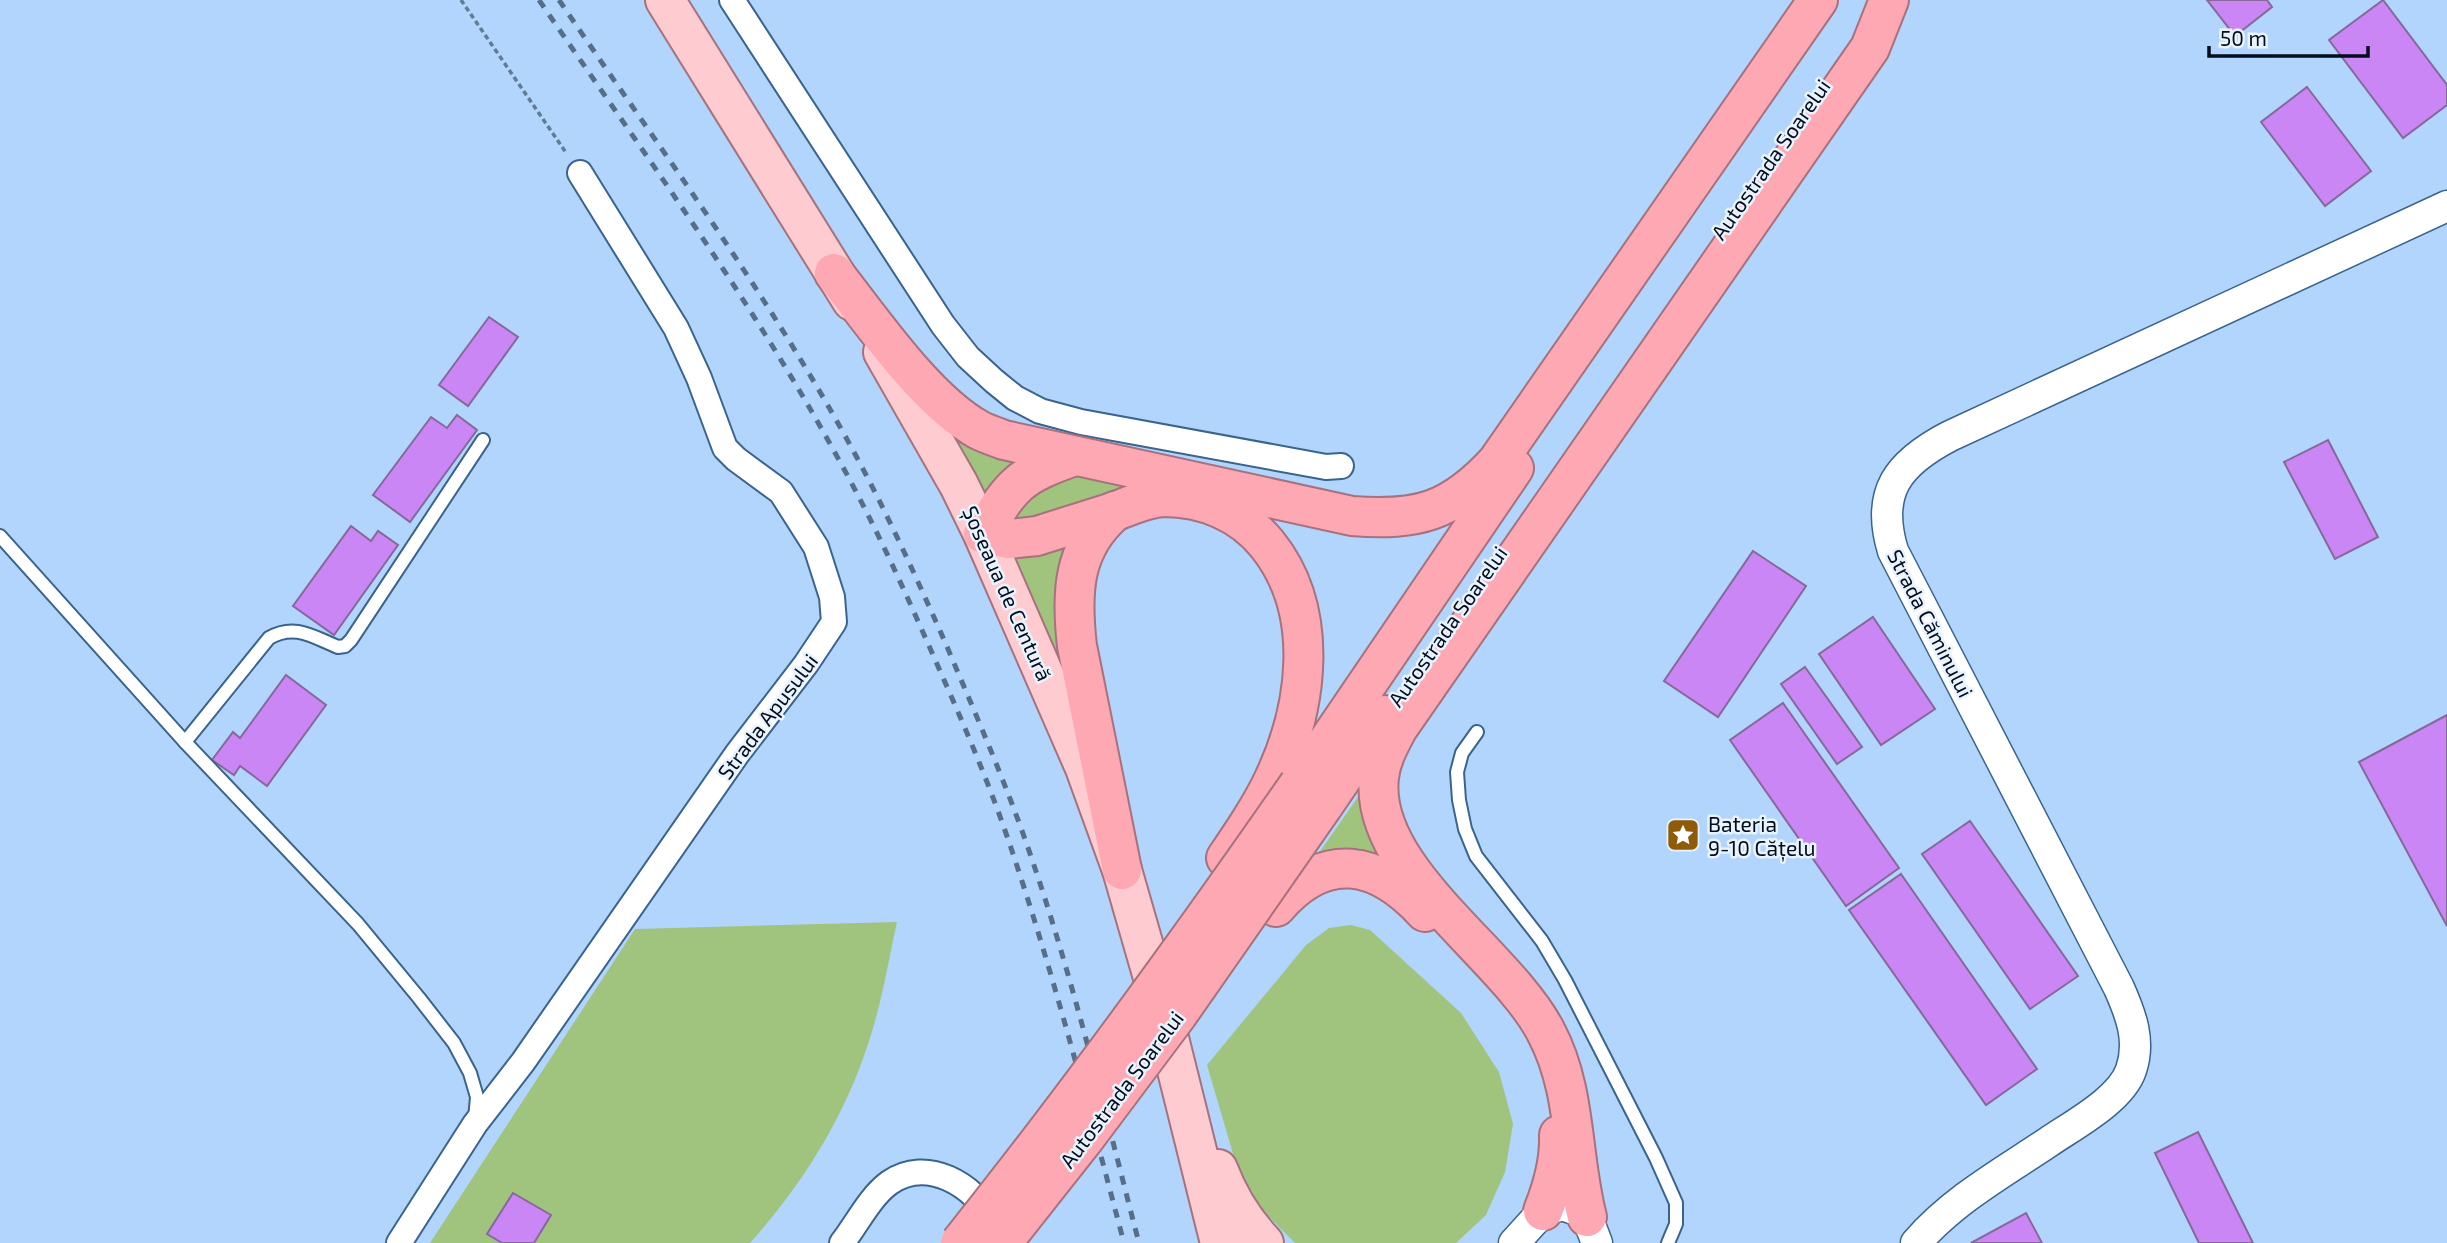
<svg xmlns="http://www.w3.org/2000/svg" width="2447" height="1243" font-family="'Exo 2',sans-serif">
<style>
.green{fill:#a0c47e}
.building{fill:#c986f4;stroke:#86689b;stroke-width:2}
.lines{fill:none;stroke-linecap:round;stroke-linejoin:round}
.service-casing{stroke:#3a638e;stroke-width:16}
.minor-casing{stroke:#3a638e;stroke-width:28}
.tertiary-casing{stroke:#3a638e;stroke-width:33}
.primary-casing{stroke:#a5727e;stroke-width:42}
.motorway-casing{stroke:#a5727e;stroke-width:42}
.path{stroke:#617b97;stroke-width:3.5;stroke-dasharray:5 3.5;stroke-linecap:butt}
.service{stroke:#fff;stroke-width:12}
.minor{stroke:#fff;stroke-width:24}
.tertiary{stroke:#fff;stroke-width:30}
.primary{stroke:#fecbd1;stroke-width:38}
.motorway{stroke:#fda8b3;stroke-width:38}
.rail{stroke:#566e89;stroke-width:5;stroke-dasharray:9 9;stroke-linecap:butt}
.motorway-bridge-casing{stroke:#a5727e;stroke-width:42;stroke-linecap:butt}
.motorway-bridge{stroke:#fda8b3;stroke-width:38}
.labels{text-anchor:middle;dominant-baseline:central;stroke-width:5;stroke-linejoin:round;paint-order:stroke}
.street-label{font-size:21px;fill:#010d1d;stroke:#e9f3fd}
.poi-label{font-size:21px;fill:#010d1d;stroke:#e9f3fd;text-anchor:start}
</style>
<rect width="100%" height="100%" fill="#b1d5fc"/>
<g class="green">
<polygon points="953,426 1029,459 990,502 945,435"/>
<polygon points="1082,475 1113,480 1123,491 1024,533 1005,513 1009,506 1067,477"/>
<polygon points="1067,535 1068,686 1016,561 1019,555"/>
<polygon points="1358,797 1362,798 1383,857 1314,860"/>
<path d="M897 922C888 963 881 1007 867 1047 843 1120 801 1186 750 1243H430L635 929Z"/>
<polygon points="1351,925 1370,930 1461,1013 1499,1072 1513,1124 1505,1172 1486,1215 1456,1243 1295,1243 1262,1210 1236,1164 1207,1065 1306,945 1329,928"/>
</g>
<g class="building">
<polygon points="2207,0 2267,0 2272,7 2235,36"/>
<polygon points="2383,0 2447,85 2447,105 2403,138 2329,40"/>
<polygon points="2307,87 2371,171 2325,206 2261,122"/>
<polygon points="489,317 518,337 468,406 439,385"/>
<polygon points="457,415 477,430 410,522 373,495 431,417 447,428"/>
<polygon points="2328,440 2378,537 2335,559 2284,462"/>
<polygon points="351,526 371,541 378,531 398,545 334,635 293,606"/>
<polygon points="1753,551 1806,586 1718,717 1664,681"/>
<polygon points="1873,617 1935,709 1881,745 1819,654"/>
<polygon points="1805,667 1862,747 1837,764 1781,684"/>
<polygon points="286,675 326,705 267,786 240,766 234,775 212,760 233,732 240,738"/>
<polygon points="1783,703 1899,868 1846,906 1730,740"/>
<polygon points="2447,715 2447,926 2359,762"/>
<polygon points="1970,821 2078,976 2030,1009 1922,854"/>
<polygon points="1901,874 2037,1069 1986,1105 1849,910"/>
<polygon points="2198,1132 2253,1243 2199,1243 2155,1153"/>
<polygon points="513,1193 551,1215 534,1243 502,1243 487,1234"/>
<polygon points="2026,1213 2042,1243 1971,1243"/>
</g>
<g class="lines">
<defs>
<g id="service">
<polyline points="0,536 185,742 358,924 419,998 454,1043 470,1073 477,1097 475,1119"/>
<polyline points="1477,732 1462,753 1457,772 1459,800 1465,829 1476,856 1542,941 1565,980 1656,1158 1676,1203 1676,1224 1668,1243"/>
<path d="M185 742 269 638C295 623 313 637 338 647L345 646 351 640 483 440"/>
</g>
<g id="minor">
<polyline points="732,0 943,325 968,357 994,381 1015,398 1040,411 1081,422 1326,467 1341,466"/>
<polyline points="399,1243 475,1124 523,1062 737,754 806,664 834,622 832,597 816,547 781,492 736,459 725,448 699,378 676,328 580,173"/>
<path d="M842 1243C857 1224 869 1198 889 1183 927 1156 974 1185 993 1220"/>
</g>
<g id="tertiary">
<polyline points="1514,1243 1543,1211 1562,1205 1580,1211 1587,1217 1597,1243"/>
<path d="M1916 1243C1952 1201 2002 1173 2047 1143 2073 1125 2121 1100 2131 1070 2141 1041 2131 1015 2119 988L1893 551C1875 492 1898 463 1950 436L2447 206"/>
</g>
<g id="primary">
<polyline points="665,0 852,301"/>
<polyline points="883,352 959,485 983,534 1085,768 1122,870 1160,1002 1220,1243"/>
<path d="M1218 1169C1229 1198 1243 1221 1264 1243"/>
</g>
<g id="motorway">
<path d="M834 273C872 321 926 401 979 430 987 434 996 437 1004 440L1352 516C1418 521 1451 512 1497 462L1818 0"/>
<path d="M1075 456C1020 475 1011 484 983 534L1009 539 1037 536C1063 528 1088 520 1113 512 1130 506 1145 498 1164 497 1204 497 1242 513 1267 544 1321 611 1308 708 1273 781 1260 808 1243 833 1226 858"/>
<path d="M1115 511C1072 548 1071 593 1077 646L1122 870"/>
<polyline points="1299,784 1514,468"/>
<polyline points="1323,806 1385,715"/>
<path d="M1276 907C1325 850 1377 860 1425 912"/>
<path d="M1543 1211C1553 1186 1560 1162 1559 1135"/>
<path d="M1587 1217C1571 1156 1577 1090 1546 1032 1506 954 1368 870 1379 777 1381 759 1390 743 1398 728L1870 48 1889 0"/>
</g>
</defs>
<use href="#service" class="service-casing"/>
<use href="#minor" class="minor-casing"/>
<use href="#tertiary" class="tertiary-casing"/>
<use href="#primary" class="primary-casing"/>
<use href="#motorway" class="motorway-casing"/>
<polyline class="path" points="461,0 567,154"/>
<use href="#service" class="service"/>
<use href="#minor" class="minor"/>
<use href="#tertiary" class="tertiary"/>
<use href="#primary" class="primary"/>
<use href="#motorway" class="motorway"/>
<g class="rail">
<path d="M539 0C642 151 751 299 839 460 874 523 904 589 933 655 961 718 989 782 1011 848 1055 978 1089 1111 1124 1243"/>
<path d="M559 0C660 149 769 295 855 454 888 515 917 579 945 642 973 708 1002 774 1026 842 1072 973 1104 1109 1139 1243"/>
</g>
<defs>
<g id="motorway-bridge">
<path d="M960 1243C1079 1094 1190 941 1299 784"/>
<polyline points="1002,1243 1085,1138 1178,1014 1323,806"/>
</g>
</defs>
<use href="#motorway-bridge" class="motorway-bridge-casing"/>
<use href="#motorway-bridge" class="motorway-bridge"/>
</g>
<defs>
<symbol id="sight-square" viewBox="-11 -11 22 22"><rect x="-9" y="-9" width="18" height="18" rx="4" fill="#8e5b08" stroke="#e9f3fd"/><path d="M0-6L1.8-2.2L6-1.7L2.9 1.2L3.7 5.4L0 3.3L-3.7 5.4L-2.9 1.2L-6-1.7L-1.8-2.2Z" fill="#fff"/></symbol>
</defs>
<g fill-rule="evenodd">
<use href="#sight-square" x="1664" y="816" width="38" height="38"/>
</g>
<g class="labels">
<g class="street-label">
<text transform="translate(1770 159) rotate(-55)">Autostrada Soarelui</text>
<text transform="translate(1008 593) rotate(66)">Șoseaua de Centură</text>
<text transform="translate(1931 623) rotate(63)">Strada Căminului</text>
<text transform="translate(1447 626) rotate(-55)">Autostrada Soarelui</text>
<text transform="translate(767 716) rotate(-53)">Strada Apusului</text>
<text transform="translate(1121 1089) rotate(-53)">Autostrada Soarelui</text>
</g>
<g class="poi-label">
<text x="1708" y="823">Bateria<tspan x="1708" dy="24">9-10 Cățelu</tspan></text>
</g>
</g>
<path d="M2209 46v10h159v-10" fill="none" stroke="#010d1d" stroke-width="3.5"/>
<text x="2220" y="46" font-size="21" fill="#010d1d" stroke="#e9f3fd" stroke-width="5" paint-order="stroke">50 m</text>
</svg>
